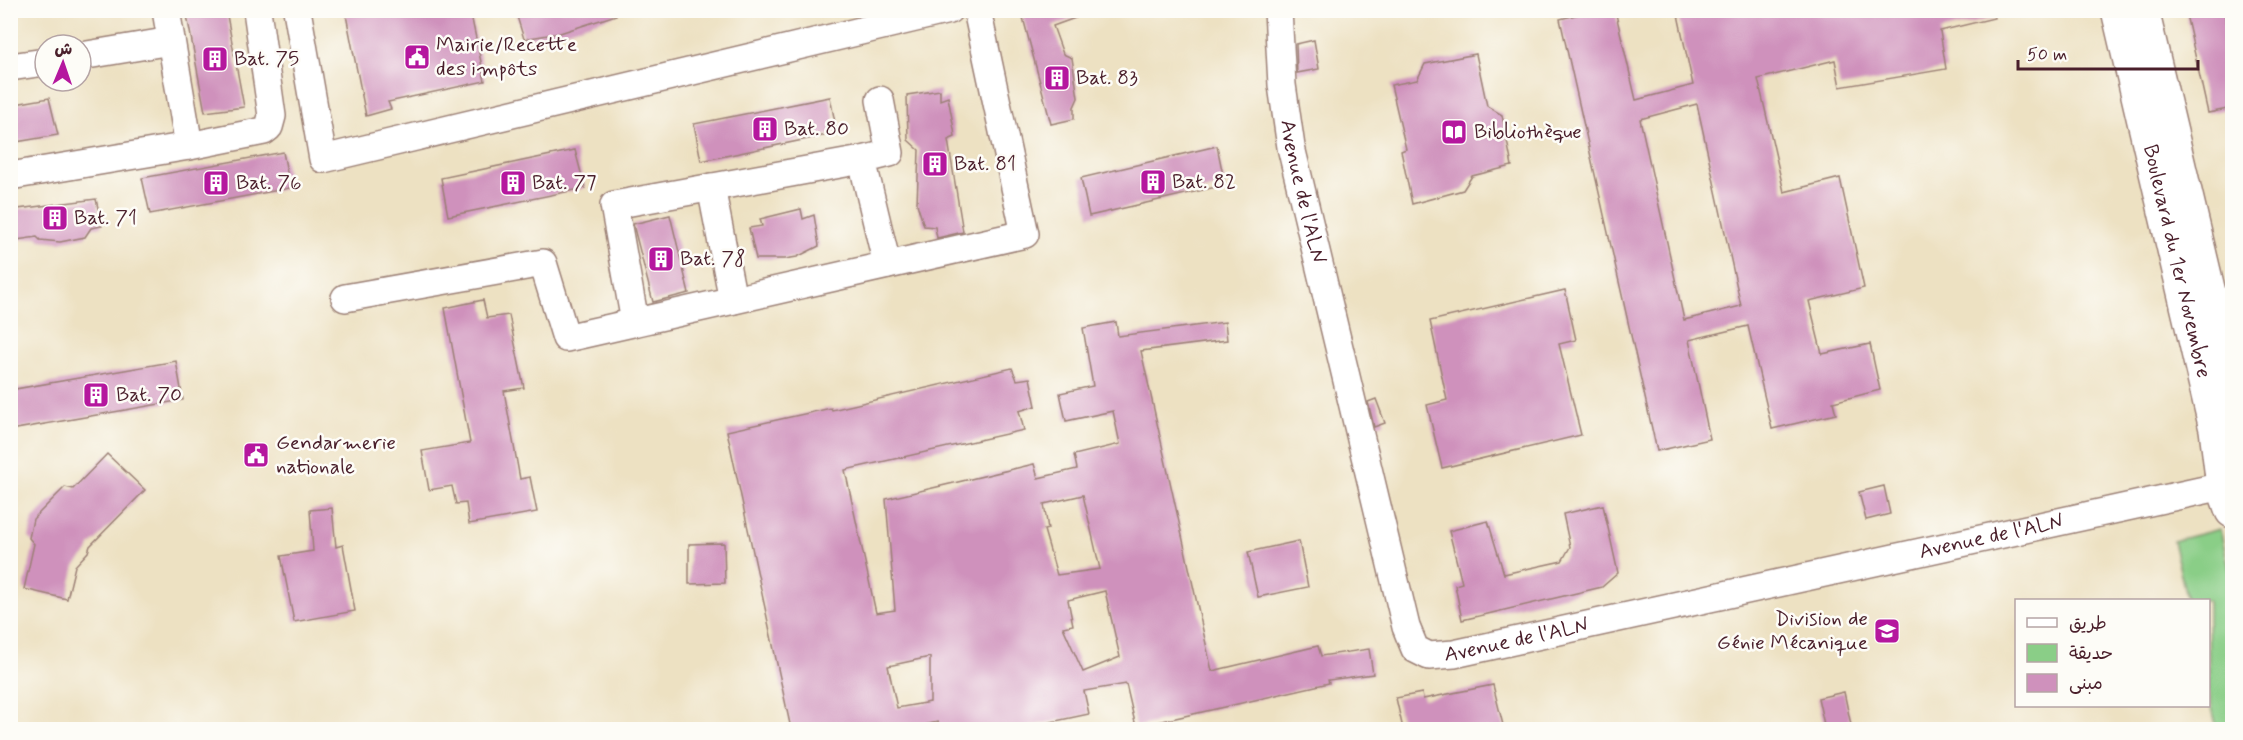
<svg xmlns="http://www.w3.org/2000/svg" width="2243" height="740" font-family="Mynerve,'Playpen Sans Arabic',sans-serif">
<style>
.green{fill:#8ace87;stroke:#6a7659;stroke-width:1.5}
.building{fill:#cf91bc;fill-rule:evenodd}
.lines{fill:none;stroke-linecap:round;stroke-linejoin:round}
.minor-casing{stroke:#9c8076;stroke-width:30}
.secondary-casing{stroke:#9c8076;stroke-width:36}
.minor{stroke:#fff;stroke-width:27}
.secondary{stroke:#fff;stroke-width:33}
.labels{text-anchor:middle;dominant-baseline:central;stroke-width:5;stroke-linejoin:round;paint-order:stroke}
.poi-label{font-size:21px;fill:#4a1f2b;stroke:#fdfcf7;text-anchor:start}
.street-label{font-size:21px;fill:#4a1f2b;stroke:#fdfcf7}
</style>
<rect width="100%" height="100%" fill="#fdfcf7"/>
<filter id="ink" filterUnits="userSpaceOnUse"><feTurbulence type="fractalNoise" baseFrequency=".0167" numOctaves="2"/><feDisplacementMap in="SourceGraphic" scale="12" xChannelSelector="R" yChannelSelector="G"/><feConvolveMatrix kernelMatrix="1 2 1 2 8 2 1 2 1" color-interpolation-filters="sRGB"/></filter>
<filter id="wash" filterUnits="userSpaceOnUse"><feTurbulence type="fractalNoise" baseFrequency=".008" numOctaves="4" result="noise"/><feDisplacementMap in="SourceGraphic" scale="24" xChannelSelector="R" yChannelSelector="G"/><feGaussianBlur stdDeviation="1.35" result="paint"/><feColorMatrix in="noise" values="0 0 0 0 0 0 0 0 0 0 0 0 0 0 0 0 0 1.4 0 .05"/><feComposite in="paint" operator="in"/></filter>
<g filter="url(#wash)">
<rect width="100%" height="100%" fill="#ede1c2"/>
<polygon class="green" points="2220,529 2232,581 2232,729 2217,729 2209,694 2208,600 2187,600 2173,541"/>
<g id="blocks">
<g class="building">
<polygon points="186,10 226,10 244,107 205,112"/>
<polygon points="345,10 470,10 485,81 388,102 391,109 366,116"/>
<polygon points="515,10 616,10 616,15 560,33 524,39"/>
<polygon points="1021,10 1088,10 1089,13 1053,26 1063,54 1072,58 1078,98 1074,107 1074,119 1051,124"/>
<path d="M1595 10H1615L1636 100 1693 85 1677 10H1994V18L1940 31 1946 69 1840 87 1835 60 1758 79 1784 192 1840 178 1864 288 1809 301 1822 354 1870 344 1880 390 1833 402 1836 414 1772 429 1748 326 1689 340 1710 439 1657 451 1560 19ZM1697 104 1741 306 1684 320 1640 119Z"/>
<polygon points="2185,10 2224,10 2232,48 2232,108 2208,113"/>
<polygon points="1314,40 1319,69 1297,73 1296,44"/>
<polygon points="1476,54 1487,106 1502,115 1512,166 1472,176 1463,190 1412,204 1401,151 1406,149 1391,85 1417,80 1425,64"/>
<polygon points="940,90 940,100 948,97 954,129 955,137 948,140 963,232 937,238 935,227 924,226 917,204 919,150 908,140 907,95"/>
<polygon points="830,97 837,133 701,161 694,124"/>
<polygon points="49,98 58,135 10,143 10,105"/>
<polygon points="1217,146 1225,185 1089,216 1081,178"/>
<polygon points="575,150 585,188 448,216 441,178"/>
<polygon points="283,152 290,188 150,214 142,178"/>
<polygon points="96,199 102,226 91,228 85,237 60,242 40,240 37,237 10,241 10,210"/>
<polygon points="801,209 803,219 814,215 819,246 797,257 785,259 756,259 749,228 762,226 760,219"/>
<polygon points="670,215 689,293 653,302 633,224"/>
<polygon points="1565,290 1576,340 1559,344 1581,435 1442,468 1427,405 1447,400 1430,321"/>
<polygon points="483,300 487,318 509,315 524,388 504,391 520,479 530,477 537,512 469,524 466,503 456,504 452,486 429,490 422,451 470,443 445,308"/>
<path d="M1116 322 1118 336 1225 322 1227 340 1141 351 1212 671 1318 646 1321 656 1369 649 1373 674 1328 680 1329 683 1136 727 1126 684 1084 691 1089 714 1018 729H940L938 722 907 729H791L727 431 831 408 832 410 1012 368 1017 380 1030 378 1036 406 1019 411 1024 430 845 470 876 613 895 610 886 499 1034 464 1038 478 1077 469 1074 455 1120 444 1113 411 1066 421 1060 393 1093 386 1083 328ZM1083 495 1100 569 1057 575 1044 530 1048 529 1044 504ZM1105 591 1120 657 1083 672 1063 627 1073 625 1068 600ZM930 657V702L897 708 888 666Z"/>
<polygon points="176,361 183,400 10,430 10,390"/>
<polygon points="1376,399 1385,423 1374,427 1368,402"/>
<polygon points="107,454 145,490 90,546 88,552 75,566 67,599 24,589 34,544 29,538 33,519 65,487 73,489"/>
<polygon points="1884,486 1890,514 1866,520 1859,492"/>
<polygon points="1603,505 1618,573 1602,587 1462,620 1455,585 1462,583 1449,531 1488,521 1504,574 1562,561 1570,547 1563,514"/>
<polygon points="332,508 336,547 343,545 355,611 294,622 281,556 313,551 310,510"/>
<polygon points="1299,541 1308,587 1258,597 1248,552"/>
<polygon points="724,543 725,583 689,584 689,544"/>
<polygon points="1493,685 1504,729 1403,729 1396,698 1422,693 1423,699"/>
<polygon points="1844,692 1851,725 1825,729 1818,698"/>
</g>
</g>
</g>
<g filter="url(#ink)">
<use href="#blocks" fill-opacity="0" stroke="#9c8076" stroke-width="1.5"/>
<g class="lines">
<defs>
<g id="minor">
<polyline points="166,10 189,146"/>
<polyline points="297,10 323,159 949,10"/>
<path id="s1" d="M1278 10 1282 85 1291 147 1406 627 1415 649 1429 656 1454 654 2223 486"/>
<polyline points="81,56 171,41"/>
<polyline points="10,67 45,62"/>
<polyline points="880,100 890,153 862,160 887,265"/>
<polyline points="10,176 189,146 264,131 269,127 272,116 257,10"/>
<polyline points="711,187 733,300"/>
<polyline points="345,298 543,263 566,338 1025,234 977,10"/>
<polyline points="635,322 614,205 862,160"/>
</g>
<g id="secondary">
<path id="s2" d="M2118 10 2216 429 2223 486 2232 511"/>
<polyline points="2142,10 2232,390"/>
</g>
</defs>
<use href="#minor" class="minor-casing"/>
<use href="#secondary" class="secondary-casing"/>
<use href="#minor" class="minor"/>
<use href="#secondary" class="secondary"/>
</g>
</g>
<defs>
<symbol id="civic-square" viewBox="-11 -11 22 22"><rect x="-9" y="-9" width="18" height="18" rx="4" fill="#b5179e" stroke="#fdfcf7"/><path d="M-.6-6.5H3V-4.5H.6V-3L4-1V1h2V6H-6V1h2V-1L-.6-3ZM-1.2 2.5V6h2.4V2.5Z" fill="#fff"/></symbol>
<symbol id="building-square" viewBox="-11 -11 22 22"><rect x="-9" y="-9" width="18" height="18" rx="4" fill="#b5179e" stroke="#fdfcf7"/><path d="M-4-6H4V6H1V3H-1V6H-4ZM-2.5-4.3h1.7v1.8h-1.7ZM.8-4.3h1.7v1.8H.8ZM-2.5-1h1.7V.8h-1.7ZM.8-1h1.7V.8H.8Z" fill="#fff"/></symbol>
<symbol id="library-square" viewBox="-11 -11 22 22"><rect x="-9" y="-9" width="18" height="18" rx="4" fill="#b5179e" stroke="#fdfcf7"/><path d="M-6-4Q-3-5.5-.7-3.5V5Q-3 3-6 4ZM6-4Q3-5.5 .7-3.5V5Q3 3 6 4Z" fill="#fff"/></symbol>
<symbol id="university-square" viewBox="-11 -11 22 22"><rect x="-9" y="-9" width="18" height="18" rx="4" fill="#b5179e" stroke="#fdfcf7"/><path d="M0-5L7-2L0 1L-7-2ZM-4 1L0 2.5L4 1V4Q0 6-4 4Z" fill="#fff"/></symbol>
</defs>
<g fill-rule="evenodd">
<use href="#civic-square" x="402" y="42" width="30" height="30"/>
<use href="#building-square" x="200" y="44" width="30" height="30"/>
<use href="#building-square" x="1042" y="63" width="30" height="30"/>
<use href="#building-square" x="750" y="114" width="30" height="30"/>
<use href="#library-square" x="1439" y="117" width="30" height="30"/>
<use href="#building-square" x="920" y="149" width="30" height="30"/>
<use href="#building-square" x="1138" y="167" width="30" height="30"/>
<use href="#building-square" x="201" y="168" width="30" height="30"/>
<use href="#building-square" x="498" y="168" width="30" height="30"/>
<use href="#building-square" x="40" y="203" width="30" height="30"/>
<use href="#building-square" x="646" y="244" width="30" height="30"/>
<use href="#building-square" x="81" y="380" width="30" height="30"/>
<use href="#civic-square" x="241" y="440" width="30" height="30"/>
<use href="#university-square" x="1872" y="616" width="30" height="30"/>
</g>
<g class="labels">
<g class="poi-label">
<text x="436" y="45">Mairie/Recette<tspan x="436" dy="24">des impôts</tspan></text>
<text x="234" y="59">Bat. 75</text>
<text x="1076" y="78">Bat. 83</text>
<text x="784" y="129">Bat. 80</text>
<text x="1474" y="132">Bibliothèque</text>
<text x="954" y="164">Bat. 81</text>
<text x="1172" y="182">Bat. 82</text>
<text x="236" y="183">Bat. 76</text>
<text x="532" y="183">Bat. 77</text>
<text x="74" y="218">Bat. 71</text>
<text x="680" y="259">Bat. 78</text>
<text x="116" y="395">Bat. 70</text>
<text x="276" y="443">Gendarmerie<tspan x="276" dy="24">nationale</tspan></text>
<text x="1868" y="619" text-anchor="end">Division de<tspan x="1868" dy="24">Génie Mécanique</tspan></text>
</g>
<g class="street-label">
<text stroke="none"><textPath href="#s1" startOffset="184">Avenue de l'ALN</textPath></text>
<text stroke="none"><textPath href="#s2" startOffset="258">Boulevard du 1er Novembre</textPath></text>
<text stroke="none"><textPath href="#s1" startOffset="1246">Avenue de l'ALN</textPath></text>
<text stroke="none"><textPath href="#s1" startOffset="760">Avenue de l'ALN</textPath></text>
</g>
</g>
<rect width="2243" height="740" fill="none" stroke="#fdfcf7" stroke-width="36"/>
<rect x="2015" y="599" width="195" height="108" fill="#fdfcf7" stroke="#b5a4a5" stroke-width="1.5"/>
<rect x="2027" y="618" width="30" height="9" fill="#ffffff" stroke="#b5a4a5" stroke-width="1.5"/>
<text x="2069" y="629" font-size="18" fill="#4a1f2b">طريق</text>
<rect x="2027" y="644" width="30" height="18" fill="#8ace87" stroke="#b5a4a5" stroke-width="1.5"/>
<text x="2069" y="659" font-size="18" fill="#4a1f2b">حديقة</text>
<rect x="2027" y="674" width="30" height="18" fill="#cf91bc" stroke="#b5a4a5" stroke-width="1.5"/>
<text x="2069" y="689" font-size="18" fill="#4a1f2b">مبنى</text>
<g transform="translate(63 63) rotate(2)"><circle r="28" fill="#fdfcf7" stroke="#b5a4a5" stroke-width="1.5"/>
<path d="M0-4.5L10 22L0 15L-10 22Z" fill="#b5179e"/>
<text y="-9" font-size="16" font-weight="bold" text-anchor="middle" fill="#4a1f2b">ش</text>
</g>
<path d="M2018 60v9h180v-9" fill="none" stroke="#4a1f2b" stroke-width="3"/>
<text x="2027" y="60" font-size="18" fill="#4a1f2b" stroke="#fdfcf7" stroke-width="4.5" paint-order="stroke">50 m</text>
</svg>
